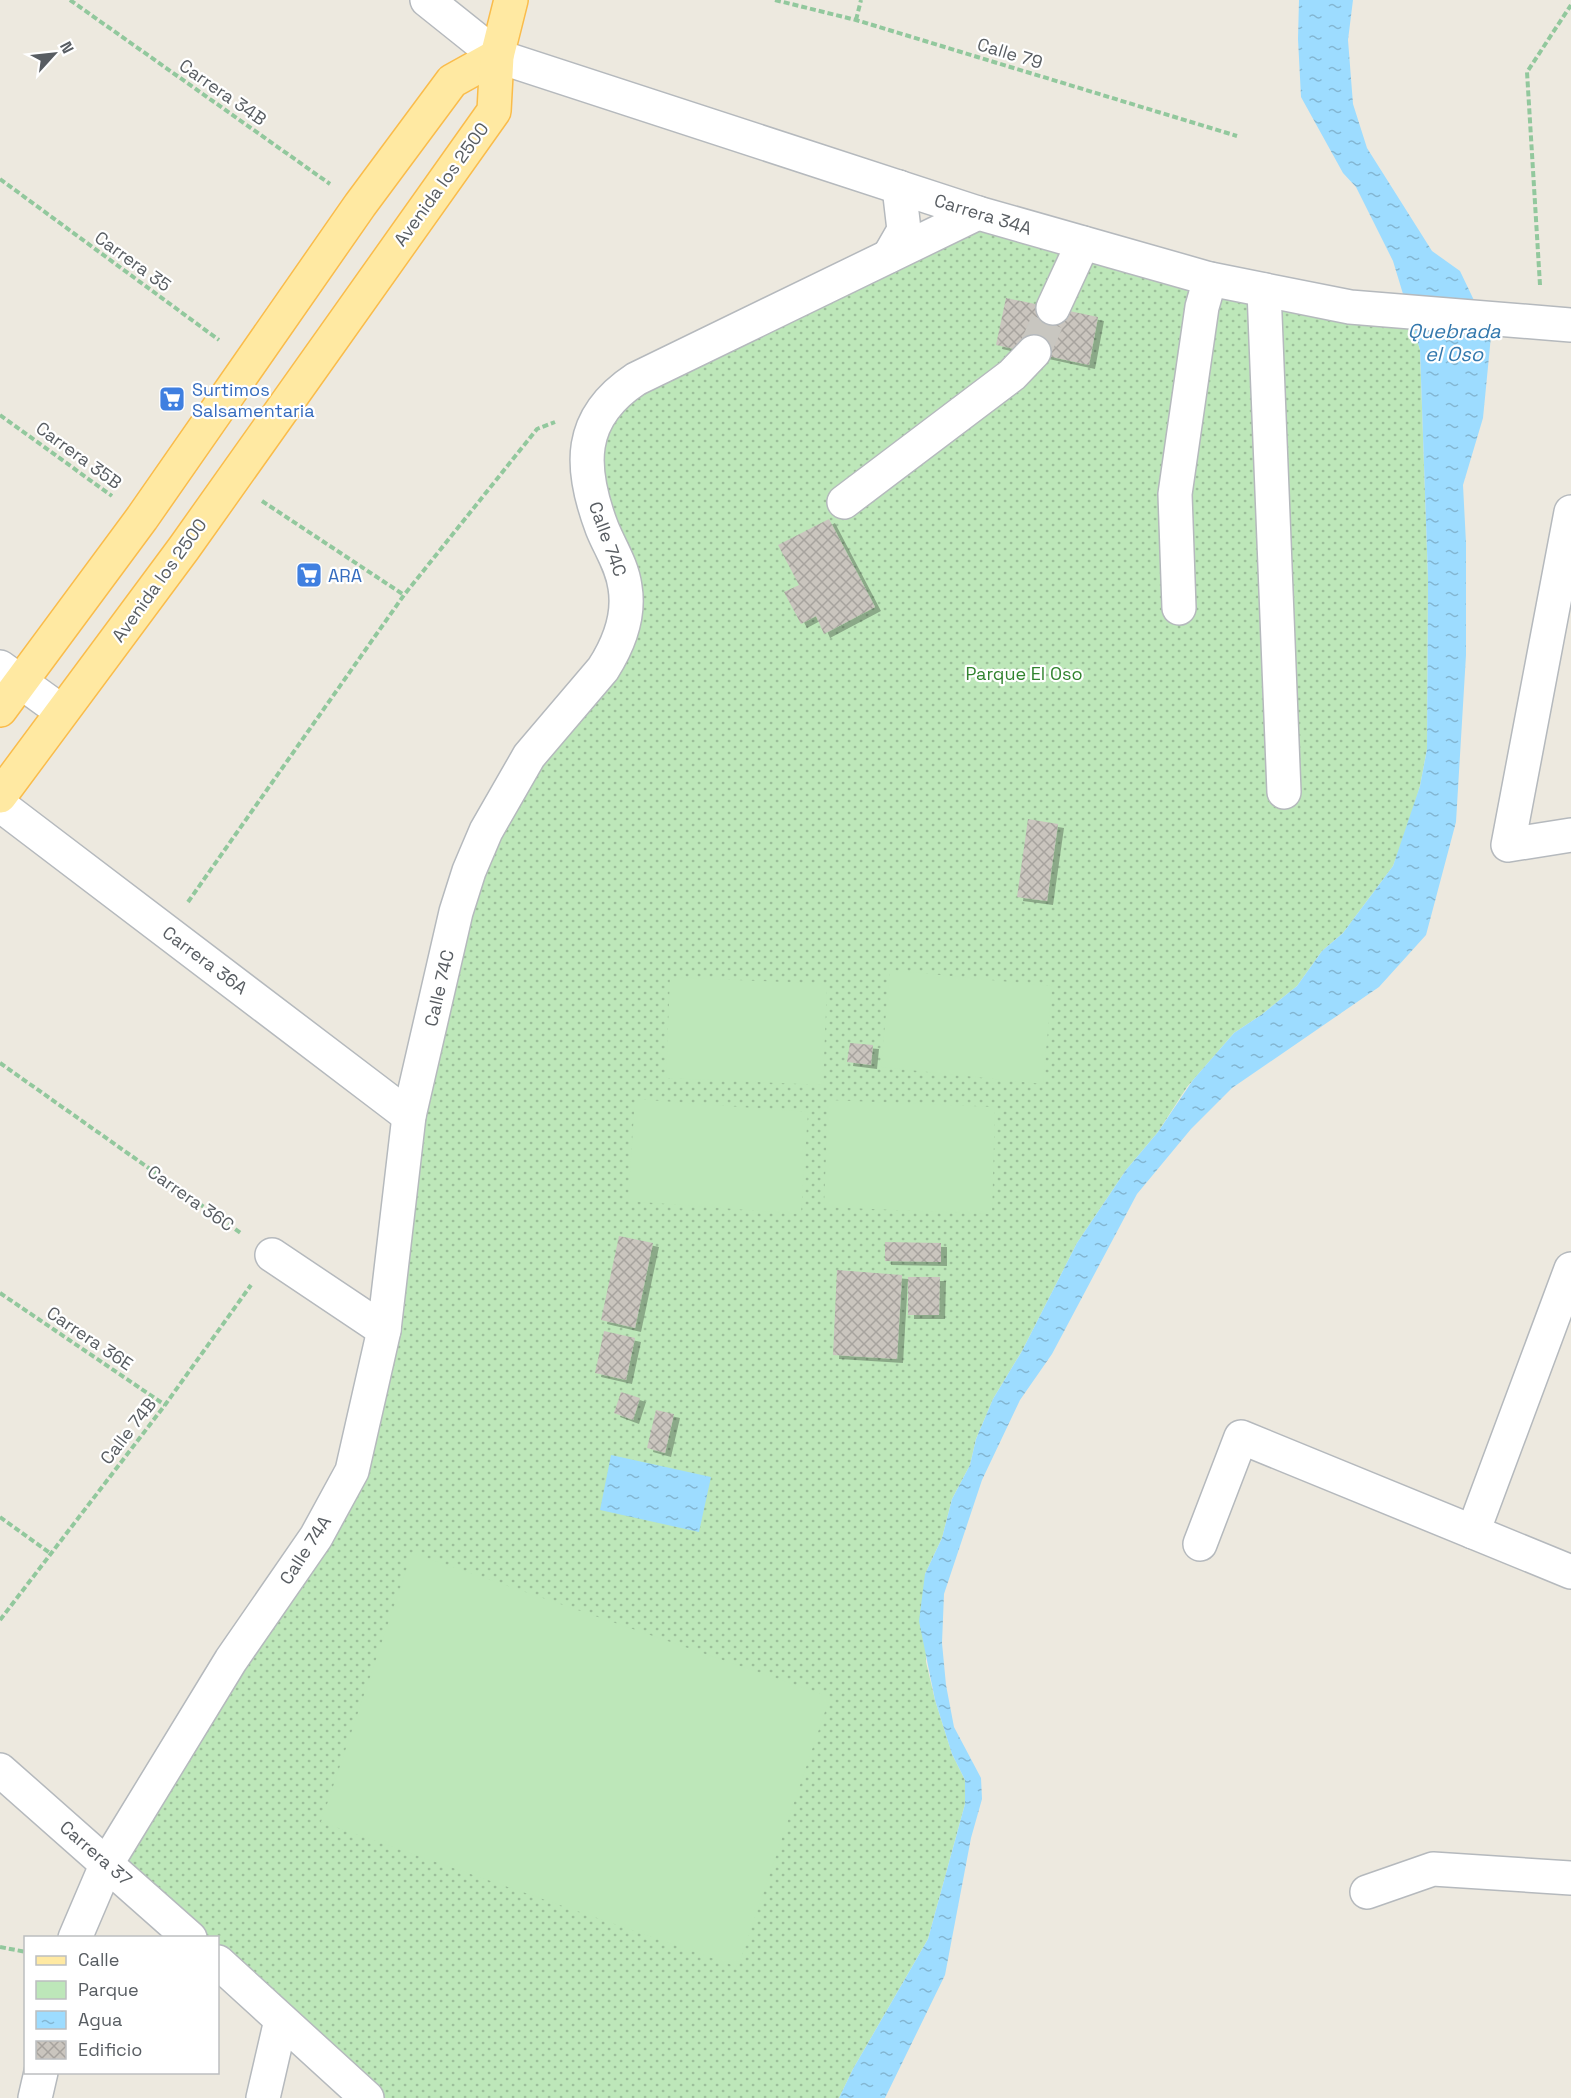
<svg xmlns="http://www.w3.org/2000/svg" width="1571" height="2098" font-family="'Space Grotesk',sans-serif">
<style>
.green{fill:url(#green-dots)}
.pitch{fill:#bde7b9}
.water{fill:url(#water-ripples)}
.building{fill:url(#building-cross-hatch);filter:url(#shadow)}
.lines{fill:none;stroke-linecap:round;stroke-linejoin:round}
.minor-tunnel{stroke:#c8c6c0;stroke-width:33;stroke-dasharray:33 16;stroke-linecap:butt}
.minor-casing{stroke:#b5b9bd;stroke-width:36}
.major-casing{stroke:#fabc4b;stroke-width:36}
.path{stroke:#92c89d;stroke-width:4;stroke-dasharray:6 3;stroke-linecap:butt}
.minor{stroke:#fff;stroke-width:33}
.major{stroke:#ffe9a2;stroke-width:33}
.labels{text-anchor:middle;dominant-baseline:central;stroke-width:4.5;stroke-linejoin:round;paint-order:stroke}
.street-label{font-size:18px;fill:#585d62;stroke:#fff}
.shop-label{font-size:18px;fill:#366cbe;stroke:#fff;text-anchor:start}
.park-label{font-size:18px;fill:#30832e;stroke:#fff}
.water-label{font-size:20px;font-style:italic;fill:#3378ad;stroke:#fff}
</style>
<defs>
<pattern id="green-dots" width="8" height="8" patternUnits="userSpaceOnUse" patternTransform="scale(1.5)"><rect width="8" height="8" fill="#bde7b9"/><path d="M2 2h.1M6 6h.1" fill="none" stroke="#9cbe9a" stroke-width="1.8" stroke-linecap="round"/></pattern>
<pattern id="water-ripples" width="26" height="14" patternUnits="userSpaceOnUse" patternTransform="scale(1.5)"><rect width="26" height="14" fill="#9ddcff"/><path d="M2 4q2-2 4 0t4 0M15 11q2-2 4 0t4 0" fill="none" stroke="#83b6d2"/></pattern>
<pattern id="building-cross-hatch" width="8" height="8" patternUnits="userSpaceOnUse" patternTransform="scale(1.5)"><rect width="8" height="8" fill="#cac5be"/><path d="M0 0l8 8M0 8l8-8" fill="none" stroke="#a7a39e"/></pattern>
<filter id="shadow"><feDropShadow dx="6" dy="4" stdDeviation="0" flood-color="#0004"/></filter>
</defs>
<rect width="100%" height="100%" fill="#ede9df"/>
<polygon class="green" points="978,213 1409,312 1420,350 1428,579 1427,749 1420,786 1408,826 1393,866 1343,933 1322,951 1297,986 1261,1015 1234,1033 1187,1087 1158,1132 1126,1170 1077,1243 1022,1351 993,1399 976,1439 970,1465 952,1499 942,1538 925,1574 926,1662 935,1700 952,1754 965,1780 965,1804 928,1939 853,2069 839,2098 367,2098 218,1962 218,1938 190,1937 107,1863 352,1470 469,871 620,639 603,530 600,413"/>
<g class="pitch">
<polygon points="890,970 1052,986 1043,1084 881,1067"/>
<polygon points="670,977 827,984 823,1085 666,1078"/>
<polygon points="635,1099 808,1112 801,1214 628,1201"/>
<polygon points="828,1100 995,1107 992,1214 824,1207"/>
<polygon points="412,1553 830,1697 738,1967 321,1822"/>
</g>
<g class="water">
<polygon points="1299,0 1353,0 1348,40 1353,104 1367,148 1432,251 1460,271 1491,336 1483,418 1463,485 1466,543 1466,655 1456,822 1426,935 1379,987 1232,1088 1191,1129 1137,1194 1052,1354 1020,1400 982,1480 944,1594 942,1643 946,1685 954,1727 981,1778 982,1799 971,1838 945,1975 885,2098 839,2098 853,2069 928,1939 965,1804 965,1780 952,1754 935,1700 919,1621 925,1574 942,1538 952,1499 970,1465 976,1439 993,1399 1022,1351 1077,1243 1126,1170 1158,1132 1193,1080 1234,1033 1261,1015 1297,986 1322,951 1343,933 1393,866 1420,786 1427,749 1428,579 1420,350 1393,261 1356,187 1343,173 1301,97 1298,39"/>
<polygon points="611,1455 711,1477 699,1532 600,1510"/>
</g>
<g class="building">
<polygon points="1006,298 1098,317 1089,365 996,345"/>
<polygon points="829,519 875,607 824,634 816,616 801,624 784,592 799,585 778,545"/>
<polygon points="1028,819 1058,824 1047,901 1017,897"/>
<polygon points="850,1043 873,1045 871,1065 847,1062"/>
<polygon points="619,1236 653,1243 635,1328 601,1320"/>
<polygon points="885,1242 941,1243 941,1262 885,1261"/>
<polygon points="837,1270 902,1275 897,1359 833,1355"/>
<polygon points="908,1277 940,1277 939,1315 908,1315"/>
<polygon points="604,1331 635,1338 626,1380 595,1373"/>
<polygon points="621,1392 640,1398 633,1420 614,1413"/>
<polygon points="656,1410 674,1414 665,1453 647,1448"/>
</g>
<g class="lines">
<polyline class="minor-tunnel" points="1034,352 1053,308"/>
<defs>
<g id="minor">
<polyline points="427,0 497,56 978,213 1210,279 1350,307 1571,325"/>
<polyline points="889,256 904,230 899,187"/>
<polyline points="1264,290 1284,792"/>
<polyline points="1053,308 1083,243"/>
<polyline points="844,502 1012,375 1034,352"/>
<polyline points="1571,512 1508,845 1571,835"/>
<polyline points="1179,608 1175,494 1202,307 1210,279"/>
<polyline points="0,667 61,711"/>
<polyline points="0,805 409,1116"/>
<polyline points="272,1255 384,1330"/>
<polyline points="1473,1532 1571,1269"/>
<polyline points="1200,1544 1241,1437 1571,1572"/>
<polyline points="0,1770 190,1938"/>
<polyline points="1367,1892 1433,1869 1571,1878"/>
<path d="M75 1938 107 1863 231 1660 316 1537 352 1471 384 1330 409 1116 456 912 469 871 486 831 529 756 603 669C619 644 630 617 625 587 622 565 610 548 602 528 579 467 577 418 636 379L978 213"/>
<polyline points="218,1962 367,2098"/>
<polyline points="35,2098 41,2072"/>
<polyline points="263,2098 281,2020"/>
</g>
<g id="major">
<polyline points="0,710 142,518 360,205 452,81 497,56"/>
<polyline points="0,796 184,548 494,111 497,56 511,0"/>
</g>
</defs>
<use href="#minor" class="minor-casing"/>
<use href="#major" class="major-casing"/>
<g class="path">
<polyline points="70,0 330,184"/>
<polyline points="775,0 856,20 1237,136"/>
<polyline points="856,20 861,0"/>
<polyline points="0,179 219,340"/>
<polyline points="1540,285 1527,72 1571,5"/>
<polyline points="0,415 112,496"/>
<polyline points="262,501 404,595"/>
<polyline points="188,902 404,595 537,429 555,422"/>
<polyline points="0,1063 242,1234"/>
<polyline points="0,1293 165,1405"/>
<polyline points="0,1517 50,1553"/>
<polyline points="0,1620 165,1405 251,1285"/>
<polyline points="0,1947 26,1952"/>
</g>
<use href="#minor" class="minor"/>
<use href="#major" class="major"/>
</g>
<defs>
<symbol id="supermarket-square" viewBox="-11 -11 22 22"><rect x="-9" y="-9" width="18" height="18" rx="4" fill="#3f7fe0" stroke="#fff"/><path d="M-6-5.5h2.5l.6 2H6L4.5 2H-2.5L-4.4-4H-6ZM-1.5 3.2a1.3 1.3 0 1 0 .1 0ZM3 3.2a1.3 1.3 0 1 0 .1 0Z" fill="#fff"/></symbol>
</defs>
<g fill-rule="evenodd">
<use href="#supermarket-square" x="157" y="384" width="30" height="30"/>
<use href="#supermarket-square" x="294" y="560" width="30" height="30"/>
</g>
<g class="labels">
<g class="street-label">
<text transform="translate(1010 53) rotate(17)">Calle 79</text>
<text transform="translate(223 92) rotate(35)">Carrera 34B</text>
<text transform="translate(441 184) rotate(-54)">Avenida los 2500</text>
<text transform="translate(983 214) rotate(17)">Carrera 34A</text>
<text transform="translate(133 261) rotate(36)">Carrera 35</text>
<text transform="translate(79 455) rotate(36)">Carrera 35B</text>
<text transform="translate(608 539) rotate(70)">Calle 74C</text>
<text transform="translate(159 580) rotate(-54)">Avenida los 2500</text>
<text transform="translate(205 960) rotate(37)">Carrera 36A</text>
<text transform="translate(439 988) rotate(-77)">Calle 74C</text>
<text transform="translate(191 1198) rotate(35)">Carrera 36C</text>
<text transform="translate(90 1338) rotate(34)">Carrera 36E</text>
<text transform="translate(128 1431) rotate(-52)">Calle 74B</text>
<text transform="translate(305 1550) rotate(-57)">Calle 74A</text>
<text transform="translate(96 1853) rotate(41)">Carrera 37</text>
</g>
<g class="shop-label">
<text x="192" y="389">Surtimos<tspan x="192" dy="21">Salsamentaria</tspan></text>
<text x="328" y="575">ARA</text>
</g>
<g class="park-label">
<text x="1024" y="673">Parque El Oso</text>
</g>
<g class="water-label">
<text x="1454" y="331">Quebrada<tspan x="1454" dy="23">el Oso</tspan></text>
</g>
</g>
<rect x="24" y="1936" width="195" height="138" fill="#ffffff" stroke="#bcbec0" stroke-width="1.5"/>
<rect x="36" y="1956" width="30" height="9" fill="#ffe9a2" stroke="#bcbec0" stroke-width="1.5"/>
<text x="78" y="1966" font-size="18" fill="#585d62">Calle</text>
<rect x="36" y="1981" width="30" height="18" fill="#bde7b9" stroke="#bcbec0" stroke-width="1.5"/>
<text x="78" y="1996" font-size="18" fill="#585d62">Parque</text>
<rect x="36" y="2011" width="30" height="18" fill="url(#water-ripples)" stroke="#bcbec0" stroke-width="1.5"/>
<text x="78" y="2026" font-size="18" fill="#585d62">Agua</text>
<rect x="36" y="2041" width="30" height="18" fill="url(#building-cross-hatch)" stroke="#bcbec0" stroke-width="1.5"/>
<text x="78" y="2056" font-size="18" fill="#585d62">Edificio</text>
<g transform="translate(54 54) rotate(63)" stroke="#ffffff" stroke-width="4.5" paint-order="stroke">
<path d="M0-4.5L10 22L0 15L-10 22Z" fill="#585d62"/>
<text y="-9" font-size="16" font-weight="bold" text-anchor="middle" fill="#585d62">N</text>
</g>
</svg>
